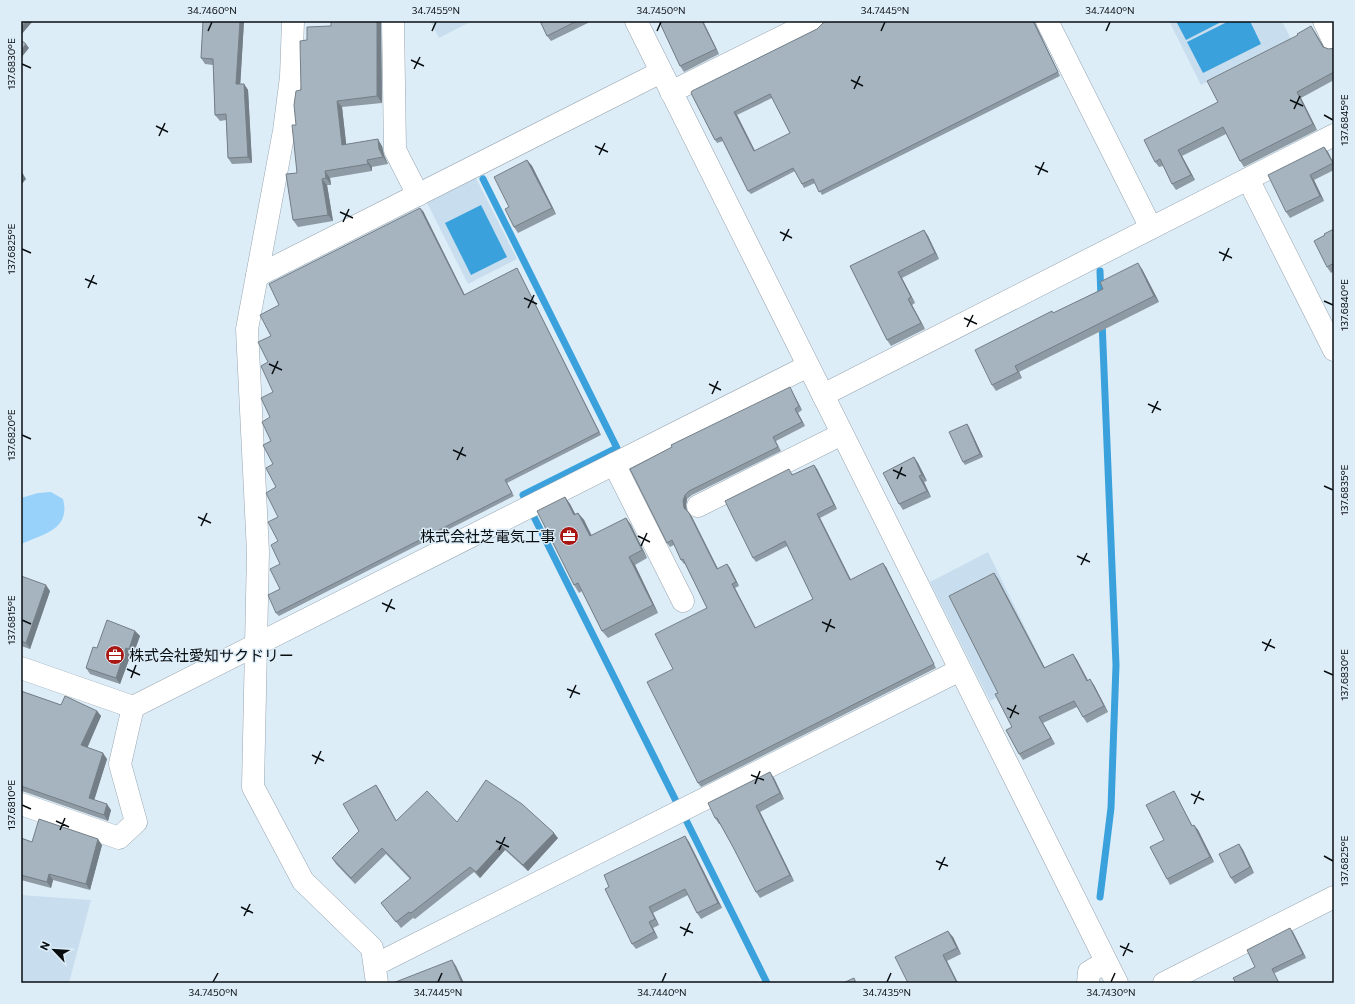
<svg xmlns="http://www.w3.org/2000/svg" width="1355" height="1004" font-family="Commissioner,'Noto Sans JP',sans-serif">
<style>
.built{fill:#c8deee}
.green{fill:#98d2fa}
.water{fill:#3aa1dd}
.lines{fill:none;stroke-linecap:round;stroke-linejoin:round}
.stream{stroke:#3aa1dd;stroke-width:7}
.minor-casing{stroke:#97a5b0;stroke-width:23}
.minor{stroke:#fff;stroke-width:22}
.wall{fill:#8e9ba4;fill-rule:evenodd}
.shaded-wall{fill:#747e86}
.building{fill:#a5b4bf;stroke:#747e86;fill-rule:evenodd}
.ticks{fill:none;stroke:#080d10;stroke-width:1.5}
.labels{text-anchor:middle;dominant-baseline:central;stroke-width:3;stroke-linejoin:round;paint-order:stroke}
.poi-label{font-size:15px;fill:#080d10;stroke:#ddedf8;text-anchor:end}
.neatline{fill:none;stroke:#080d10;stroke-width:1.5}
.ticks-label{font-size:10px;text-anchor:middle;fill:#080d10}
</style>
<rect width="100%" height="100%" fill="#ddedf8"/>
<g class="built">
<polygon points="430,21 472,21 439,38"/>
<polygon points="1169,21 1282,21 1291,39 1201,85"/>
<polygon points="476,178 517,259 468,284 427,203"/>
<polygon points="988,552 1047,672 990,701 930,582"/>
<polygon points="21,895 91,900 69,983 21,983"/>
</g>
<path class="green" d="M51 492 63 499C71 529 44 534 21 544V498L38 493Z"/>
<g class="water">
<polygon points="1176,21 1223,21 1186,40"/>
<polygon points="1229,21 1250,21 1261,44 1203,73 1187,42"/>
<polygon points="481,205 507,257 471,275 445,223"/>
</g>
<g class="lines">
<g class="stream">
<polyline points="483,179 617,448 523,495 525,499"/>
<polyline points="1100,271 1101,299"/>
<polyline points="533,515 676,801"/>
<polyline points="686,820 767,983"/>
<polyline points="1100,897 1111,808 1116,665 1102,321"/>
</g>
<defs>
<g id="minor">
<polyline points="293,21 291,77 284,131 247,329 258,552 253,787 303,881 372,948 377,983"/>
<polyline points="393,21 395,150 418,195"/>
<polyline points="636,21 1117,983"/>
<polyline points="1047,21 1151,228"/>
<polyline points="1324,21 1334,42"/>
<polyline points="671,92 814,21"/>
<polyline points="1248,179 1334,350"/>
<polyline points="257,276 661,72"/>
<polyline points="823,395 1334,135"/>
<polyline points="614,464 683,601"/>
<polyline points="698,506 842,434"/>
<polyline points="21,668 133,707 808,366"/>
<polyline points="21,804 119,838 136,822 120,764 133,707"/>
<polyline points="375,965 960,670"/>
<polyline points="1088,983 1089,972 1106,962"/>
<polyline points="1164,983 1334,897"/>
</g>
</defs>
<use href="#minor" class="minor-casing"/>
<use href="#minor" class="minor"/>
</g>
<g class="wall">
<polygon points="203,21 244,21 240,84 244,84 248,90 252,163 232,164 228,158 226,120 220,121 215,115 213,65 205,64 201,58"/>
<polygon points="331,21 381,21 382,103 342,107 346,144 382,146 384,155 388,164 372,167 372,171 330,178 331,185 327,185 333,221 298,227 293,220 297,173 296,125 307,40 331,26"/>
<polygon points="540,21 592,21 551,41 547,36"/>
<polygon points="659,21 703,21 719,54 684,72 680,66"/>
<path d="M827 21H1034L1060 76 822 195 815 183 804 188 795 171 751 194 748 191 723 141 717 143 715 140 691 93 817 29ZM772 98 790 133 755 151 737 115Z"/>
<polygon points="1311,26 1324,47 1329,49 1334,48 1334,80 1301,98 1317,130 1244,167 1240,161 1226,134 1182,156 1195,180 1176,190 1172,184 1163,166 1159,167 1155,162 1218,102 1298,35"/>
<polygon points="1324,147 1328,152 1334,164 1334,170 1314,180 1324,201 1290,218 1286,212"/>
<polygon points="527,160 532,166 556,214 518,233 514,227 509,207"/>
<polygon points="423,211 465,295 517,268 519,272 601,435 507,483 514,496 279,616 276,613 280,589 280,564 278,541 278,517 276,487 273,464 270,417 273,392 268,362 279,305"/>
<polygon points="1334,229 1334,271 1331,273 1327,267 1325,235"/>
<polygon points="924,230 928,236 939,259 902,278 915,303 912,305 925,329 891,346 887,340 850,266"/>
<polygon points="1142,269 1159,302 1019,372 1022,378 996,391 992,385 1054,313"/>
<polygon points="792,391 802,410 798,413 805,426 776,441 781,451 692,495 687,499 686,505 687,510 692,517 718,569 727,564 730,568 739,586 735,588 755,628 813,599 787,546 756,562 753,558 792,473 793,475 814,465 817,469 837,509 820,518 851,580 886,567 936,668 701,787 698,783 673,669 707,608 685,564 684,564 681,560 674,545 670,547 667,543 630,469"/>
<polygon points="967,424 969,427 983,457 965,465 963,462"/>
<polygon points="914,457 918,463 927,481 924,482 931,497 903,510 899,504"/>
<polygon points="565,497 570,504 575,514 578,513 584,520 591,536 626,518 631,525 647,558 635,565 658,613 608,638 602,631 582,591 579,593 574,585"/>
<polygon points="994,573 998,579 1045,668 1073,654 1077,660 1088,680 1094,685 1108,712 1087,723 1083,717 1077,707 1043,723 1055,744 1023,760 1019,754 1012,727 998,693"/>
<polygon points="21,576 50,591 30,649 21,646"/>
<polygon points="135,631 140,636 133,655 131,654 120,684 90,674 86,668 97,648"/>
<polygon points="21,691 61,705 97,711 101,716 87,747 107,759 94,800 111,810 108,821 25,792 21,791"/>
<polygon points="774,778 784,799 760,812 794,881 760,898 756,892 733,847 720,824 719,824 715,818"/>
<polygon points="376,785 380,791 396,821 457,822 558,838 528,871 505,850 480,878 474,872 415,919 413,918 401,928 381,903 410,879 386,854 355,884 336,864 332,858 359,831"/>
<polygon points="1174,791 1177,797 1192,825 1194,825 1198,830 1214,862 1170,885 1167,879 1164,840"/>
<polygon points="685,836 689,842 722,908 701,919 697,913 688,895 653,913 659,925 653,928 658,938 636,949 632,944 609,887"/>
<polygon points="21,838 32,842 102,845 90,890 53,880 51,888 21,880"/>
<polygon points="1239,844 1243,850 1254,873 1235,884 1231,878"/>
<polygon points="1293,932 1306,958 1275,973 1255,967"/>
<polygon points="953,937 961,954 947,961 958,983 908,983"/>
</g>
<g class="shaded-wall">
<polygon points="26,21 33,21 21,35 21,27"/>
<polygon points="240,21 244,21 240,90 236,84"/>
<polygon points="377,21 381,21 382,103 377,96"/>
<polygon points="702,21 703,21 719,54 716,49"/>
<polygon points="1033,21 1034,21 1060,76 1058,72"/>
<polygon points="1311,26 1315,32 1327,52 1323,47"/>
<polygon points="26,44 29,48 21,58 21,50"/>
<polygon points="244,84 248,90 252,163 248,157"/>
<polygon points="1297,92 1301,98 1317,130 1313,124"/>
<polygon points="337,101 342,107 347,151 342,145"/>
<polygon points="734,112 737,115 757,155 754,151"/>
<polygon points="378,139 382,146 384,155 388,164 383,157 379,149"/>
<polygon points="1324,147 1328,152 1334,164 1334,165"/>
<polygon points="1178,150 1182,156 1195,180 1191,175"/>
<polygon points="367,160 372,167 372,171 368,164"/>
<polygon points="527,160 532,166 556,214 552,208"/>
<polygon points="325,171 330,178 331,185 326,178"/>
<polygon points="23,174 26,179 21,185 21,177"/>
<polygon points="1310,175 1314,180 1324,201 1320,196"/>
<polygon points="322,179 327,185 333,221 328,215"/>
<polygon points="420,208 423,211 466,298 464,295"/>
<polygon points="924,230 928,236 939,259 935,253"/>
<polygon points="1138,263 1142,269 1159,302 1154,296"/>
<polygon points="517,268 519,272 601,435 599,432"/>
<polygon points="898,272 902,278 915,303 911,297"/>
<polygon points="908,299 912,305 925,329 921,323"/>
<polygon points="1015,366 1019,372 1022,378 1018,372"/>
<polygon points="790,387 792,391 802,410 799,406"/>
<polygon points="795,409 798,413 805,426 802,422"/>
<polygon points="967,424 969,427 983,457 980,454"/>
<polygon points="914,457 918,463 927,481 922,475"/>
<polygon points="814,465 817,469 837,509 834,505"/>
<polygon points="919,476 924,482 931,497 927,491"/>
<polygon points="685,495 687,499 686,505 687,512 684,508 683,501"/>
<polygon points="565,497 570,504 580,523 574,515"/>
<polygon points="578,513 584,520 596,544 590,536"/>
<polygon points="689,513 692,517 720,573 717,569"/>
<polygon points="817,514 820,518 853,584 850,580"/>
<polygon points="626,518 631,525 647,558 642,550"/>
<polygon points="629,557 635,565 658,613 653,605"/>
<polygon points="883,563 886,567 936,668 934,664"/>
<polygon points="727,564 730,568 739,586 736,582"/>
<polygon points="994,573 998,579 1048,674 1044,668"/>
<polygon points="732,584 735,588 758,632 755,628"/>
<polygon points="46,585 50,591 30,649 26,643"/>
<polygon points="135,631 140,636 133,655 129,649"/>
<polygon points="126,648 131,654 120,684 116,678"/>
<polygon points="1073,654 1077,660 1091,687 1087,681"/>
<polygon points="1090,679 1094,685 1108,712 1104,706"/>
<polygon points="97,711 101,716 86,751 81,745"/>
<polygon points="1039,717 1043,723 1055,744 1051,738"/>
<polygon points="103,753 107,759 93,804 89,798"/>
<polygon points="770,772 774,778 784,799 780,793"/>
<polygon points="376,785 380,791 400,827 396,821"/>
<polygon points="107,804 111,810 108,821 104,815"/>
<polygon points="756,806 760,812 794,881 790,875"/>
<polygon points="1194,825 1198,830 1214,862 1210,857"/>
<polygon points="554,833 558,838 528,871 523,865"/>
<polygon points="685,836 689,842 722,908 718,903"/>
<polygon points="98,839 102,845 90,890 86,884"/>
<polygon points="1239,844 1243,850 1254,873 1250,867"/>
<polygon points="501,845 505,850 480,878 476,872"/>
<polygon points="49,874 53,880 51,888 47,882"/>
<polygon points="649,907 653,913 659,925 655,919"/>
<polygon points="649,922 653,928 658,938 654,932"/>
<polygon points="1290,928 1293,932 1306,958 1303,954"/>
<polygon points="948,931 953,937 961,954 957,948"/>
<polygon points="943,955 947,961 958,983 957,983"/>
<polygon points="452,960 456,966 464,983 462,983"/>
</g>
<g class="building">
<polygon points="21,21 26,21 21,27"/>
<polygon points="203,21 240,21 236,84 244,84 248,157 228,158 226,114 215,115 213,59 201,58"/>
<polygon points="331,21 377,21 377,96 337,101 342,145 378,139 379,149 383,157 367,160 368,164 325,171 326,178 322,179 328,215 293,220 286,174 297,173 292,125 296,125 294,105 296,91 301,90 300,41 307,40 307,27 331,26"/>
<polygon points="540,21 577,21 547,36"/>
<polygon points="659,21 702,21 716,49 680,66"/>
<path d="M827 21H1033L1058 72 819 192 813 179 802 184 793 168 748 191 721 137 715 140 691 93 692 91 817 29 823 23ZM770 94 790 133 754 151 734 112Z"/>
<polygon points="1311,26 1323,47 1329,49 1334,48 1334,72 1297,92 1313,124 1240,161 1223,127 1178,150 1191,175 1172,184 1160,159 1155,162 1144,140 1218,102 1207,81 1298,35 1297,34"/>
<polygon points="21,40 26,44 21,50"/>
<polygon points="1324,147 1333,163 1310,175 1320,196 1286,212 1268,175"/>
<polygon points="527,160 552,208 514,227 505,209 509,207 494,177"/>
<polygon points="21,172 23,174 21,177"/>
<polygon points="420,208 464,295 517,268 599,432 505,480 512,493 276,613 268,595 280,589 270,569 280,564 271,545 278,541 268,522 278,517 266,493 276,487 266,468 273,464 263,445 271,441 262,422 270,417 261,398 273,392 261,366 268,362 258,342 271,336 260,315 279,305 269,284"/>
<polygon points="1334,229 1334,263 1327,267 1314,241 1325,235 1324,234"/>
<polygon points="924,230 935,253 898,272 911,297 908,299 921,323 887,340 850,266"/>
<polygon points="1138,263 1154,296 1015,366 1018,372 992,385 975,350 1052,311 1053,313 1103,289 1100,282"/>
<polygon points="790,387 799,406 795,409 802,422 773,437 778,447 689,491 685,495 683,501 684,508 689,513 717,569 727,564 736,582 732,584 755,628 813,599 785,541 753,558 725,501 789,469 792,475 814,465 834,505 817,514 850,580 883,563 934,664 698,783 647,682 673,669 655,634 707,608 683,559 681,560 672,540 667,543 630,469 672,447 671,445"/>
<polygon points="967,424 980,454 963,462 949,432"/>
<polygon points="914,457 922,475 919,476 927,491 899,504 883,473"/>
<polygon points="565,497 574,515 578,513 590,536 626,518 642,550 629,557 653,605 602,631 578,583 574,585 537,511"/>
<polygon points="994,573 1044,668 1073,654 1087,681 1090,679 1104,706 1083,717 1074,701 1039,717 1051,738 1019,754 1006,730 1012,727 995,694 998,693 949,596"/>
<polygon points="21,576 46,585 26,643 21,641"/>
<polygon points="107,620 135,631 129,649 126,648 116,678 86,668 93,647 97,648"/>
<polygon points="21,691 61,705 65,696 97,711 81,745 103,753 89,798 107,804 104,815 21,786"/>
<polygon points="770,772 780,793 756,806 790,875 756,892 733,847 717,818 715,818 708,803"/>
<polygon points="486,780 522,804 554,833 523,865 501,845 476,872 470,867 411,913 409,912 396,922 381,903 411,878 382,848 351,878 332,858 359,831 343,804 376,785 396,821 427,791 457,822"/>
<polygon points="1174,791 1192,826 1194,825 1210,857 1167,879 1150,847 1164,840 1146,805"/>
<polygon points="39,819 98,839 86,884 49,874 47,882 21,875 21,838 32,842"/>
<polygon points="685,836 718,903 697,913 685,889 649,907 655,919 649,922 654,932 632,944 605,889 609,887 604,875"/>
<polygon points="1239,844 1250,867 1231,878 1219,854"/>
<polygon points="1290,928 1303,954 1272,969 1279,983 1236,983 1233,978 1255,967 1247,950"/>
<polygon points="948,931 957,948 943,955 957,983 908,983 895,957"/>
<polygon points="452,960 462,983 393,983"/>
<polygon points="854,978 856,983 843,983"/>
</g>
<path class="ticks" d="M208 31 212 22M432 31 436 22M657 31 661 22M881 31 885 22M1106 31 1110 22M411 60 424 66M22 64 31 68M414 69 420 57M851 80 863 86M854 89 860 76M1290 100 1303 106M1294 109 1300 96M1324 115 1333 120M156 126 168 132M159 136 165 123M595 146 608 152M599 155 605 143M1035 166 1048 172M1038 175 1044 162M340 212 353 218M343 222 349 209M780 232 792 238M783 241 789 229M22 249 31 253M1219 252 1232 258M1223 261 1229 248M85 279 97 284M88 288 94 275M524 298 537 304M1324 301 1333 305M528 308 534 295M964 318 977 324M967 327 973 315M269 364 282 370M272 374 278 361M709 384 721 390M712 394 718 381M1148 404 1161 410M1152 413 1158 401M22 435 31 439M453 450 466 456M457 460 463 447M893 470 906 476M897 479 902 467M1324 486 1333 490M198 517 211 523M201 526 207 513M638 536 650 542M641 546 647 533M1077 556 1090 562M1081 565 1087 553M382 603 395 609M386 612 392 599M22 620 31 624M822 622 835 628M826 632 831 619M1262 642 1275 648M1265 651 1271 639M127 669 140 675M1324 671 1333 675M131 678 136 665M567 689 580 694M570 698 576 685M1007 708 1019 714M1010 718 1016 705M312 755 324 761M315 764 321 751M751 775 764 780M755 784 760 771M1191 794 1204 800M1194 804 1200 791M22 805 31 809M56 821 69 827M60 830 65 818M496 841 509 847M499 850 505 837M1324 856 1333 861M936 861 948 866M939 870 945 857M241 907 253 913M244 916 250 904M680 927 693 933M684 936 690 923M1120 946 1133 952M1123 956 1129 943M213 982 218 973M438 982 442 973M662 982 666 973M887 982 891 973M1111 982 1115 973"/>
<defs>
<symbol id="office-disc" viewBox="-11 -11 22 22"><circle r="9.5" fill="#a91712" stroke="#ddedf8"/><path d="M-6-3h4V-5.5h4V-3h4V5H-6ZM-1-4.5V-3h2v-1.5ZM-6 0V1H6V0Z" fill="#fff"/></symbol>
</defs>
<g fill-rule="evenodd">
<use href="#office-disc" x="558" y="525" width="22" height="22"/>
<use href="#office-disc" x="104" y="644" width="22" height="22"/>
</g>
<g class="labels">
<g class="poi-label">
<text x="555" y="536">株式会社芝電気工事</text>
<text x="129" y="655" text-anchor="start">株式会社愛知サクドリー</text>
</g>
</g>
<rect width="1355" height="1004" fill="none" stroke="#ddedf8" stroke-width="44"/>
<g transform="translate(54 950) rotate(295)" stroke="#ddedf8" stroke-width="3" paint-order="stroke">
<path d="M0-3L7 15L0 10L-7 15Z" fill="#080d10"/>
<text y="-6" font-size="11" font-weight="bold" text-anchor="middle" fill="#080d10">N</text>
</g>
<rect x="22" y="22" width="1311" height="960" class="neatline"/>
<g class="ticks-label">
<text x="212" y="14">34.7460°N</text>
<text x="436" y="14">34.7455°N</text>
<text x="661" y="14">34.7450°N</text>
<text x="885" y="14">34.7445°N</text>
<text x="1110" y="14">34.7440°N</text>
<text transform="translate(11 64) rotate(-90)" y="4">137.6830°E</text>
<text transform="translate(1344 120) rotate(-90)" y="4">137.6845°E</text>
<text transform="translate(11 249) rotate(-90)" y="4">137.6825°E</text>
<text transform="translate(1344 305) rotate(-90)" y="4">137.6840°E</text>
<text transform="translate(11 435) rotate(-90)" y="4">137.6820°E</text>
<text transform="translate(1344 490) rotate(-90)" y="4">137.6835°E</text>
<text transform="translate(11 620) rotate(-90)" y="4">137.6815°E</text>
<text transform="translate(1344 675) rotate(-90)" y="4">137.6830°E</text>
<text transform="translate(11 805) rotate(-90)" y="4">137.6810°E</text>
<text transform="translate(1344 861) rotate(-90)" y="4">137.6825°E</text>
<text x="213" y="996">34.7450°N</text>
<text x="438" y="996">34.7445°N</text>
<text x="662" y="996">34.7440°N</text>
<text x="887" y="996">34.7435°N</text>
<text x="1111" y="996">34.7430°N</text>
</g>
</svg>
